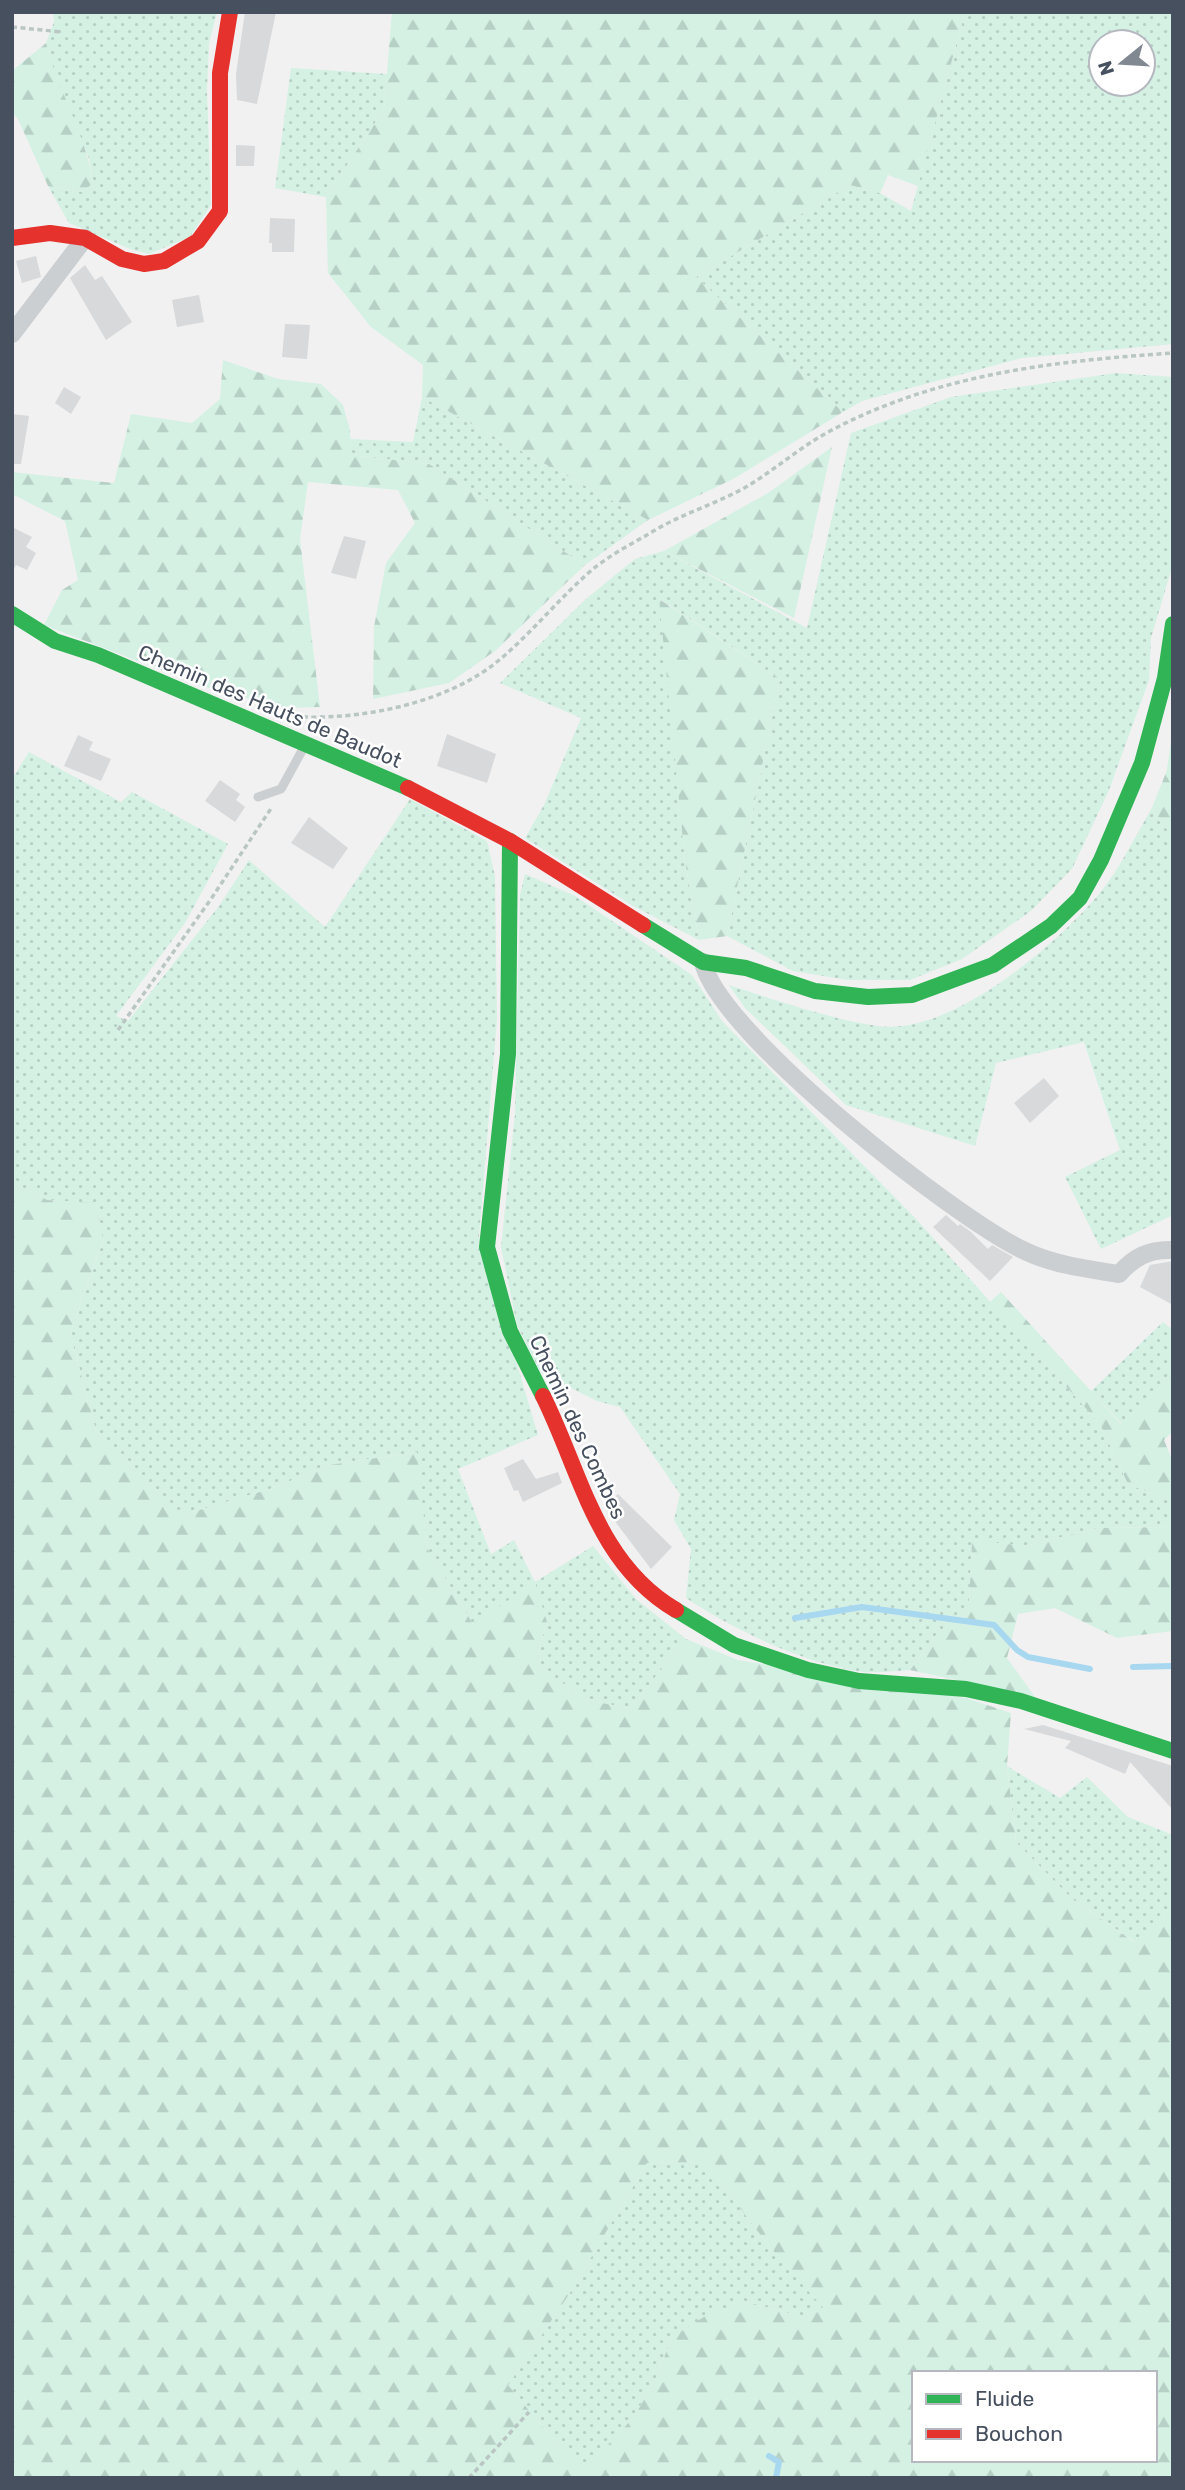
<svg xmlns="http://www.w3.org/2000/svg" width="1185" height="2490" font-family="Rubik,sans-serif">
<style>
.grass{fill:url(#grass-dots);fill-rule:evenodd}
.forest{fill:url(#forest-firs);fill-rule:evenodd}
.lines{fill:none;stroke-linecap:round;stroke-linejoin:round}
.stream{stroke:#a8d7f0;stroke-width:6}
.building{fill:#d8d9db}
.path{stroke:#b9c6c3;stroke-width:3.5;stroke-dasharray:5 3.5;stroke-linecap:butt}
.lane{stroke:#cccfd2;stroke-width:9}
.street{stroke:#cccfd2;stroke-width:18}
.fast{stroke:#30b455;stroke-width:16}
.jam{stroke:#e5322d;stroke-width:16}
.labels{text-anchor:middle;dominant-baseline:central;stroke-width:5;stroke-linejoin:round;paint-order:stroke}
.street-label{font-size:21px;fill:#47505e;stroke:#fff}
</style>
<defs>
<pattern id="grass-dots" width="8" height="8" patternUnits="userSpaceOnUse" patternTransform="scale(1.75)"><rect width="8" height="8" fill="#d4f1e4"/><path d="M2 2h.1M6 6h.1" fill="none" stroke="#b7d0c6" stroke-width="1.8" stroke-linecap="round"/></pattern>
<pattern id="forest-firs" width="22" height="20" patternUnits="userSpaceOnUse" patternTransform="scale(1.75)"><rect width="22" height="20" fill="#d4f1e4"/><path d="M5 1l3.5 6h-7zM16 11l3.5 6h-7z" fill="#b7d0c6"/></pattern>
</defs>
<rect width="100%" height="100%" fill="#f1f1f1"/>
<g class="grass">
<polygon points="53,12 217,12 209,43 207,91 211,205 190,237 149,254 130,249 69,223 48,186 82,192 93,183 89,159 55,76 46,43 54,22"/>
<path d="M965 12H1173V344L1022 358 862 401 843 412 696 277 850 185 880 193 911 211ZM1101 42H1143V84H1101Z"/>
<polygon points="291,68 387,74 384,109 326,197 275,188"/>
<polygon points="1116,373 1173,377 1173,564 1151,638 1149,680 1109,790 1072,869 1031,911 962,959 910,980 848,980 793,971 727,936 780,679 660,599 685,861 699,940 633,906 525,838 544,805 581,718 500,683 587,598 635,559 664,551 807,628 851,433 951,397"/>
<polygon points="422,397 648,520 585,565 429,464 351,455 350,439 413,442"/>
<polygon points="29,752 121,802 132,792 228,844 185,923 116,1016 128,1021 219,906 249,860 325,927 410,799 487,841 495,876 497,1019 479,1236 538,1435 458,1469 491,1554 514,1540 535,1582 593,1546 636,1599 686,1639 630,1708 585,1700 535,1662 547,1622 473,1624 427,1548 416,1452 329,1465 273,1488 183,1515 96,1431 70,1333 103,1241 97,1204 47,1200 12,1182 12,779"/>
<path d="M1152 808 1173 838V1215L1101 1249 1065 1177 1120 1150 1084 1042 996 1063 975 1146 846 1105 745 1008 729 985C772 999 833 1020 878 1026 951 1036 1055 946 1099 894 1120 869 1135 836 1152 808Z"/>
<path d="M525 874 575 896 692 975 722 1021 916 1219 1100 1424 1128 1484 1173 1502V1527L1098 1528 1025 1546 972 1541 969 1606 937 1634 910 1670C893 1671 873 1674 856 1671 794 1659 737 1631 686 1598L691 1549 674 1520 680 1494 620 1407 597 1401 541 1373 517 1325 501 1247 515 1114 520 895Z"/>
<polygon points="1163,1322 1173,1330 1173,1370 1167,1381 1122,1424 1091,1391"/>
<polygon points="1007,1766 1060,1798 1087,1777 1128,1817 1173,1835 1173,1905 1135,1942 1072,1899 1016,1842"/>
<polygon points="705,2162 769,2246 825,2309 800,2316 747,2302 672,2337 657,2376 634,2417 587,2468 560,2448 508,2385 568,2296 647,2163"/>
</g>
<g class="forest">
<polygon points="392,12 965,12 918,186 888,175 880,193 850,185 696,277 843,412 735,478 648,520 422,397 423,365 371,327 328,273 326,197 384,109"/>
<path d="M46 43C58 91 86 134 93 183L82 192 48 186 18 119 12 112V71Z"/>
<polygon points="223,360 278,379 321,384 343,405 350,430 351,455 429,464 585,565 495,651 449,683 373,699 374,627 386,563 415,523 398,490 308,482 300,539 320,707 283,708 208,688 44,625 62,590 78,580 65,521 12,494 12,472 114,483 131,414 192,423 220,399"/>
<polygon points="832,447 794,618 664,551 768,493"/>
<polygon points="659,599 780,679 727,936 699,940 685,861"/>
<polygon points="1173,725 1173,838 1152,808 1167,770"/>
<path d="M12 1182 47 1200 97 1203 103 1240 70 1333 96 1431 183 1515 273 1488 329 1465 417 1452 427 1548 473 1624 535 1582 547 1622 535 1662 585 1700 630 1708 686 1639 738 1660 966 1698 1011 1713 1007 1766 1016 1842 1072 1899 1134 1942 1173 1905V2478H12ZM705 2162 769 2246 824 2309 800 2316 747 2302 707 2315 672 2337 657 2376 634 2417 587 2467 560 2448 508 2385 568 2296 647 2163ZM914 2373H1155V2460H914Z"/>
<polygon points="1001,1292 1121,1424 1167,1381 1173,1370 1173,1431 1164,1440 1173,1462 1173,1502 1128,1484 1100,1424 990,1302"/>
<polygon points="1173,1527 1173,1631 1117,1638 1055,1608 1018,1614 1007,1658 1035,1697 910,1670 937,1634 969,1606 972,1540 1025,1546 1098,1528"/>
</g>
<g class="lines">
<g class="stream">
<polyline points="795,1618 862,1607 994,1625 1017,1650 1028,1657 1090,1669"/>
<polyline points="1133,1667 1173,1666"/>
<polyline points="769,2456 779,2462 776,2478"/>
</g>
</g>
<g class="building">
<polygon points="245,12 276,12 257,104 237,100 236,74"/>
<polygon points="236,145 255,146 254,166 236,166"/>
<polygon points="270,218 295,219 294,252 272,252 272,243 269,243"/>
<polygon points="36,256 41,277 22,283 16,261"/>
<polygon points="85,265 95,280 102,276 132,322 106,340 70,278"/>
<polygon points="199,295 204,322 177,327 172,300"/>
<polygon points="285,324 310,325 307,359 282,357"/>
<polygon points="64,387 81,397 71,414 55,403"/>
<polygon points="12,414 29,416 21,464 12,464"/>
<polygon points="12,527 32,537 26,547 36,553 27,570 16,565 12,572"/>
<polygon points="344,536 366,541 356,579 331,573"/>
<polygon points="447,734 496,754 487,783 437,766"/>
<polygon points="78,735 93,742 89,750 111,759 101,781 64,766"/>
<polygon points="220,780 240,794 236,800 245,807 235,822 205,801"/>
<polygon points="309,817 348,848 333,869 291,843"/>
<polygon points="1044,1078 1059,1096 1030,1123 1014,1103"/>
<polygon points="946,1215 958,1226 960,1224 971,1232 988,1249 992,1245 1013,1257 990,1281 933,1227"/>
<polygon points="1173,1261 1173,1305 1140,1287 1150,1265"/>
<polygon points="523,1459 536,1479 558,1472 562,1483 523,1502 518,1490 514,1491 504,1468"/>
<polygon points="618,1494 672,1547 651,1569 608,1512 605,1506"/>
<polygon points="1043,1725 1173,1766 1173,1810 1130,1762 1125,1774 1065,1748 1071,1741 1024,1729"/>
</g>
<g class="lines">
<g class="path">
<polyline points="12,27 62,32"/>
<path d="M303 717C367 719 448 702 498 661 532 633 560 597 593 569 609 556 629 545 647 535 679 514 718 504 751 484 778 467 802 446 830 431 937 374 1054 361 1173 353"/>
<polyline points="118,1030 211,899 272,807"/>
<polyline points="469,2478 529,2412"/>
</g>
<polyline class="lane" points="258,797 281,789 304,747"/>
<g class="street">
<polyline points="12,334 85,238"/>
<path d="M703 962C718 1033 956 1219 1025 1251 1054 1265 1087 1269 1119 1274 1134 1257 1149 1249 1173 1250"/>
</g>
<g class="fast">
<polyline points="12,614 55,641 98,655 408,788"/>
<polyline points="510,841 508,1054 487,1247 510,1331 543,1396"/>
<polyline points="643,925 703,962 746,968 815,991 868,997 912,995 993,965 1051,926 1080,898 1101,860 1142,763 1165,678 1173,624"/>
<polyline points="676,1610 734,1645 808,1670 859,1681 966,1689 1021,1701 1173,1751"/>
</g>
<g class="jam">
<polyline points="12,238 50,233 85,238 122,259 144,264 164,261 198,241 220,211 220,73 230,12"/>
<polyline points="408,788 510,841 643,925"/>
<path d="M543 1396C581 1472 596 1563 676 1610"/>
</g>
</g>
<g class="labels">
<g class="street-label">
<text transform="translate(270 706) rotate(23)">Chemin des Hauts de Baudot</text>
<text transform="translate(578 1427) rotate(65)">Chemin des Combes</text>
</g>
</g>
<rect width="1185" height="2490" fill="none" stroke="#47505e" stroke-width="28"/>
<rect x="912" y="2371" width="245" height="91" fill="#ffffff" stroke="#b5b9bf" stroke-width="2"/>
<rect x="926" y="2394" width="35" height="10" fill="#30b455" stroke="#b5b9bf" stroke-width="2"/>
<text x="975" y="2406" font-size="21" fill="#47505e">Fluide</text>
<rect x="926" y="2429" width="35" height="10" fill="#e5322d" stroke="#b5b9bf" stroke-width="2"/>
<text x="975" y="2441" font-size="21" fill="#47505e">Bouchon</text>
<g transform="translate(1122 63) rotate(252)"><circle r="33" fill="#ffffff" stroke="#b5b9bf" stroke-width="2"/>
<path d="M0-5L12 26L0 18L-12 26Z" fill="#828891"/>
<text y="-10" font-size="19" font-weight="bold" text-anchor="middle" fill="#47505e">N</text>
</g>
</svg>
